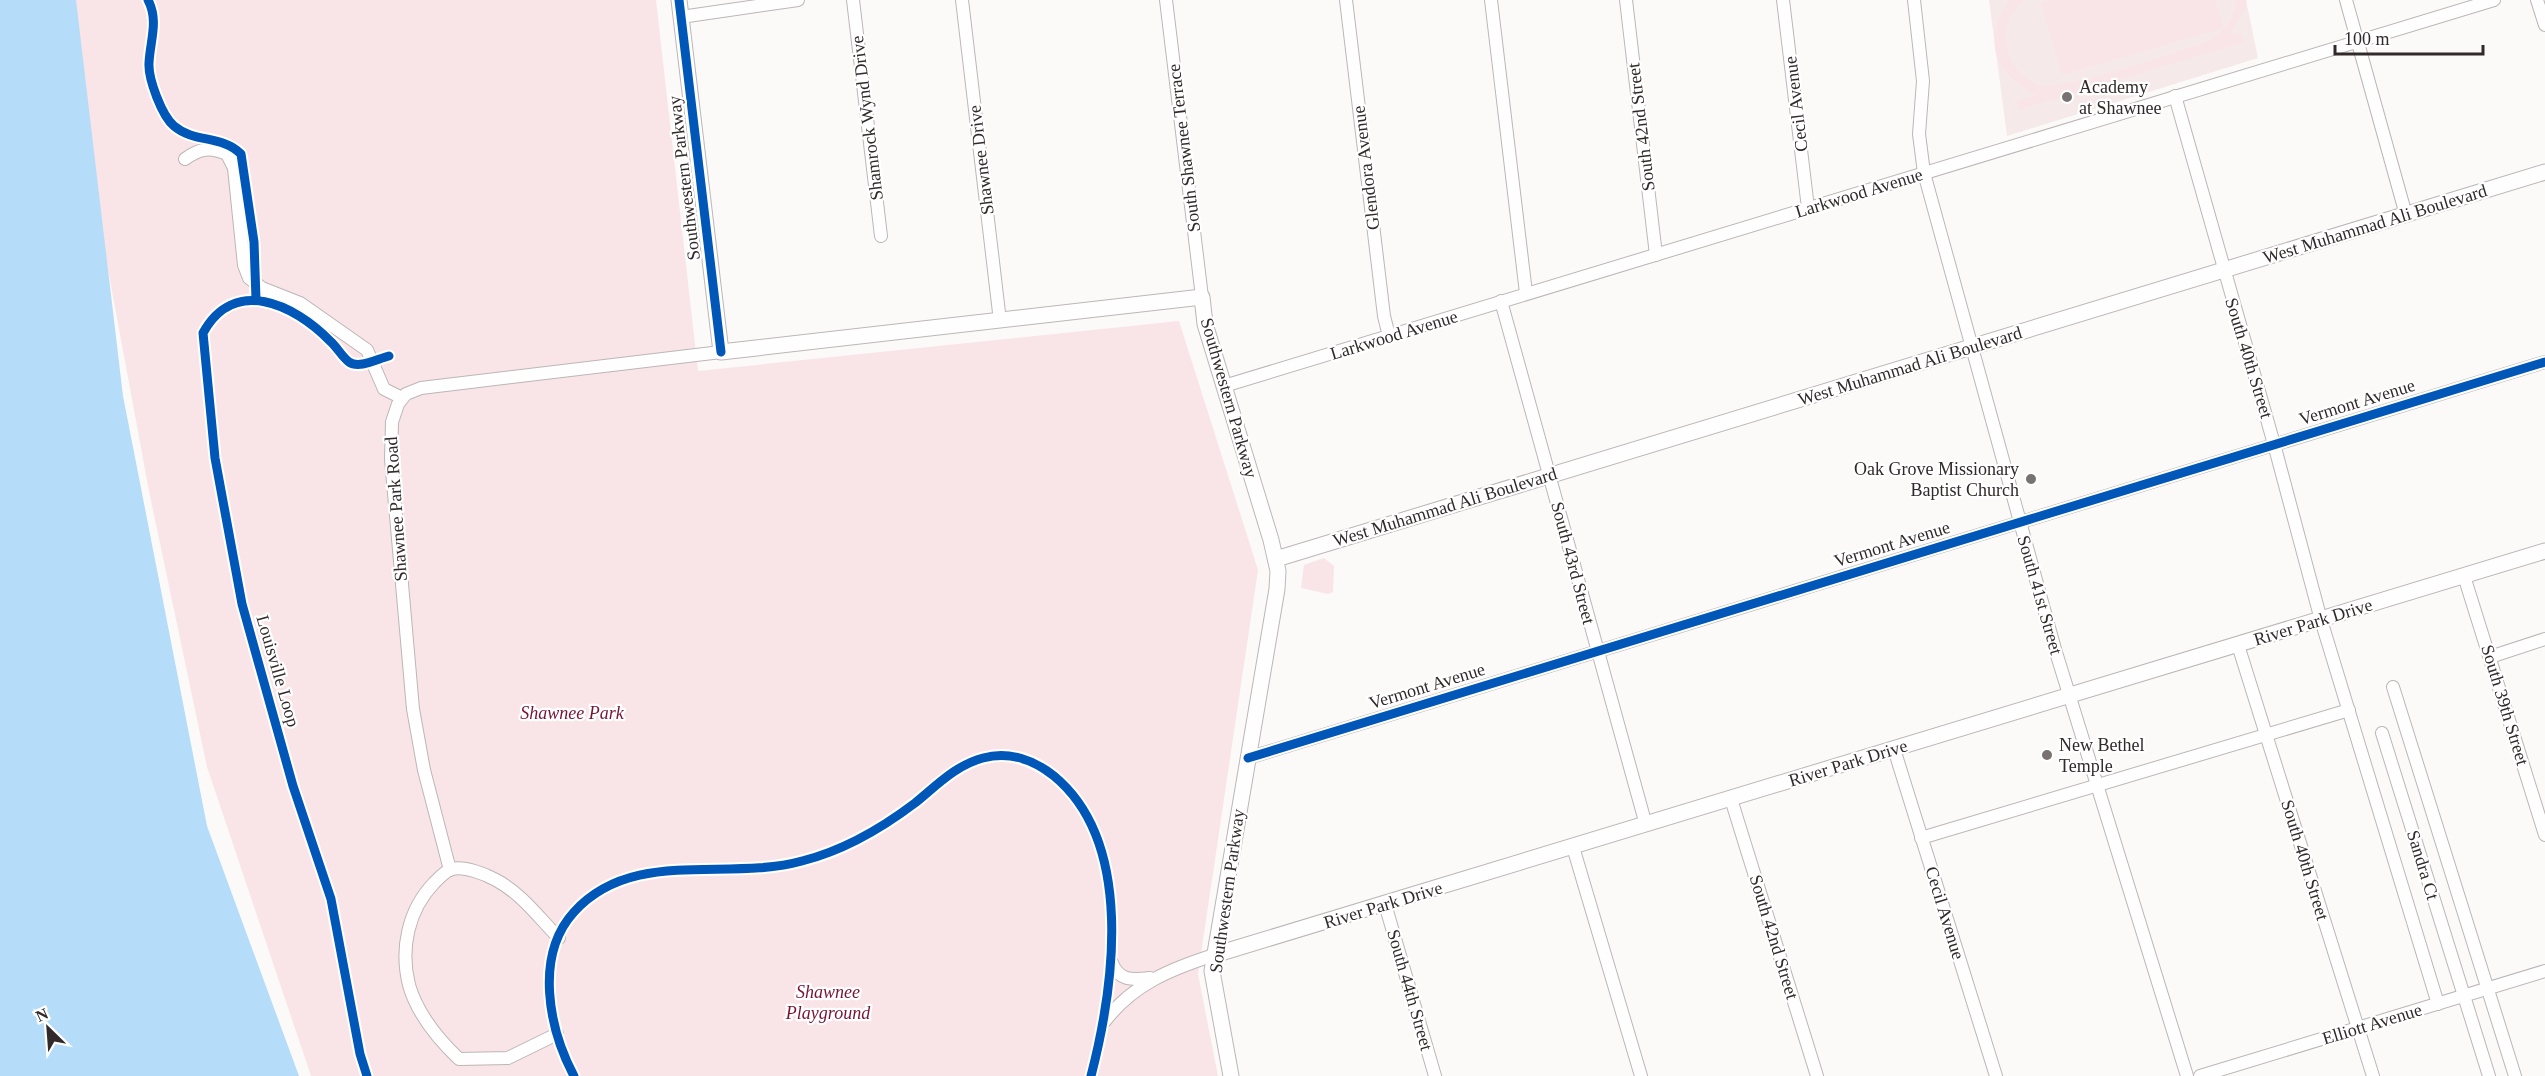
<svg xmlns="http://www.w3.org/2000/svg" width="2545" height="1076" font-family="'Times New Roman',serif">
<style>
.built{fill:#f6e9ea}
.green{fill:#f9e5e7}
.water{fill:#b5dcf8}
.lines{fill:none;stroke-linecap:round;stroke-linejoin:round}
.minor-casing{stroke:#bcb6b7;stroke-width:14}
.tertiary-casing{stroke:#bcb6b7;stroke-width:17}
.minor{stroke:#fffefe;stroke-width:12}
.tertiary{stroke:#fffefe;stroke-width:15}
.cycleway-casing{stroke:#fff;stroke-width:13}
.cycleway{stroke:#0057b8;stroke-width:9}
.poi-dot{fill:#797272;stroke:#fff;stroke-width:2}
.labels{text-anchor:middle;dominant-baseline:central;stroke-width:4.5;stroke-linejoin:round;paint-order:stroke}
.poi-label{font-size:18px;fill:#32292a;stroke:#fff;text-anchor:start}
.street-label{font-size:18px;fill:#32292a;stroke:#fff}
.park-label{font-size:18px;font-style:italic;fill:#771433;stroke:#fff}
</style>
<rect width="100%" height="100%" fill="#fcf9f9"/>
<polygon class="built" points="1989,0 2246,0 2258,58 2007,136"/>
<g class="green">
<polygon points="71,0 656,0 698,371 1179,321 1258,570 1198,974 1218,1076 311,1076 207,767 149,491 102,237"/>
<path d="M2009 0H2024C2009 13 2002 29 2007 49 2010 63 2022 78 2035 84 2060 94 2175 52 2205 43 2222 34 2235 20 2236 0H2246L2247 5 2230 35 2241 33 2244 42 2018 110 2016 101 2036 95C1994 72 1982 43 2009 0Z"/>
<polygon points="2053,0 2215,0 2223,28 2062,75 2041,3"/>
<polygon points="1324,558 1334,566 1333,592 1328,594 1301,588 1304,565"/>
</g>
<polygon class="water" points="0,0 76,0 123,396 207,826 299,1076 0,1076"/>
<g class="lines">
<defs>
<g id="minor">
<polyline points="853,0 881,236"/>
<polyline points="962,0 1000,321"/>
<polyline points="1166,0 1202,297"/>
<polyline points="1346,0 1384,316 1389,336"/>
<polyline points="1491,0 1526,293"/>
<polyline points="1626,0 1656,255"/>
<polyline points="1783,0 1808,208"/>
<polyline points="1914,0 1923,81 1919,134 1924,173 2055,649 2187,1076"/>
<polyline points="2346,0 2406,215"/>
<polyline points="2537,0 2545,25"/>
<polyline points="681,17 798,0"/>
<polyline points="2175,96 2274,444 2321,620 2438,1004"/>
<path d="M185 159C200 148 210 147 227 154L234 168 244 265 249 278 262 288 300 303 367 350 384 389 402 398"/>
<polyline points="1501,301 1646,825"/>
<polyline points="1224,386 2494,0"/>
<polyline points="2464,576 2545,835"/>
<polyline points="2238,645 2373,1076"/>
<polyline points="2490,657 2545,639"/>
<polyline points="2393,687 2515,1076"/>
<polyline points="2382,733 2489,1076"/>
<polyline points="1894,749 1996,1076"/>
<polyline points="1248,758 2545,362"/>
<polyline points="1731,799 1817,1076"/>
<polyline points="1921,838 2349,710"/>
<polyline points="1573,847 1641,1076"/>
<polyline points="450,870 424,770 413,709 391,459 392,422 398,404 406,394 421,388 721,352"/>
<polyline points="1385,904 1435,1076"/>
<path d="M1112 963C1119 981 1132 980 1150 978"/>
<path d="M1105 1021C1133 984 1171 969 1214 955"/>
<path d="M557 1034 508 1058 459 1059C438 1039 417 1013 409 985 400 949 408 910 434 883 439 878 445 871 452 869 465 866 485 874 496 880 521 893 540 919 559 938"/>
<polyline points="2200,1076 2545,971"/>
</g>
<g id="tertiary">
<polyline points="679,0 721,352 1202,297 1205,324 1271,540 1278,571 1277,589 1212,971 1231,1076"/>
<polyline points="1276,559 2545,172"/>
<polyline points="1214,955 2545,551"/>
</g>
</defs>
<use href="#minor" class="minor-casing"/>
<use href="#tertiary" class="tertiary-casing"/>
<use href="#minor" class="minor"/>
<use href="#tertiary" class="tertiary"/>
<defs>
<g id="cycleway">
<path d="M148 0C159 21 150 41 149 63 148 79 162 116 174 126 194 143 222 135 241 154L254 242 256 299"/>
<polyline points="679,0 721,352"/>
<polyline points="1248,758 2545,362"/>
<path d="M367 1076 360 1054 331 899 293 786 242 604 215 458 203 333C234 276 294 304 330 341 337 347 342 357 349 362 359 369 377 359 389 356"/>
<path d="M574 1076C549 1029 534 956 574 912 633 847 726 882 802 861 842 851 882 828 915 803 936 786 956 765 983 758 1009 751 1034 760 1054 776 1135 843 1114 987 1091 1076"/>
</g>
</defs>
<use href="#cycleway" class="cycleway-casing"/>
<use href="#cycleway" class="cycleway"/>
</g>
<g class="poi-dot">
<circle cx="2067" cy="97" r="6"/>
<circle cx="2031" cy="479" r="6"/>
<circle cx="2047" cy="755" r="6"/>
</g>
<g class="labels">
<g class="poi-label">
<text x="2079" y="87">Academy<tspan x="2079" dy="21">at Shawnee</tspan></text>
<text x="2019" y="469" text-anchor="end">Oak Grove Missionary<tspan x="2019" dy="21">Baptist Church</tspan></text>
<text x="2059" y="745">New Bethel<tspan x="2059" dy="21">Temple</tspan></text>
</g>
<g class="street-label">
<text transform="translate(1796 104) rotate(-97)">Cecil Avenue</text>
<text transform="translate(867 118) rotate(-97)">Shamrock Wynd Drive</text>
<text transform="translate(1641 127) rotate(-97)">South 42nd Street</text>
<text transform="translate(1184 148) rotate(-97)">South Shawnee Terrace</text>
<text transform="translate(981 160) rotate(-97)">Shawnee Drive</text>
<text transform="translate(1366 168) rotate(-97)">Glendora Avenue</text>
<text transform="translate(684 178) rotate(-97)">Southwestern Parkway</text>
<text transform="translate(1859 193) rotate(-17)">Larkwood Avenue</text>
<text transform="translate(2375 224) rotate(-17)">West Muhammad Ali Boulevard</text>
<text transform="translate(1394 335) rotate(-17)">Larkwood Avenue</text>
<text transform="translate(2249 358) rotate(73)">South 40th Street</text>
<text transform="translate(1910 366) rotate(-17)">West Muhammad Ali Boulevard</text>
<text transform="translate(1229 398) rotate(74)">Southwestern Parkway</text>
<text transform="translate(2357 402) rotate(-17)">Vermont Avenue</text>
<text transform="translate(1445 507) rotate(-17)">West Muhammad Ali Boulevard</text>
<text transform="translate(396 509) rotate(-94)">Shawnee Park Road</text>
<text transform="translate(1892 544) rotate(-17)">Vermont Avenue</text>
<text transform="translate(1573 563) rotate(75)">South 43rd Street</text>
<text transform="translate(2040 595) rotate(74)">South 41st Street</text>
<text transform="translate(2313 622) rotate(-17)">River Park Drive</text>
<text transform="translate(278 671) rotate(74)">Louisville Loop</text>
<text transform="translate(1427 686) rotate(-17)">Vermont Avenue</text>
<text transform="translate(2505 705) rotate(73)">South 39th Street</text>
<text transform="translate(1848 763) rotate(-17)">River Park Drive</text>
<text transform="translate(2305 860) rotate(73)">South 40th Street</text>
<text transform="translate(2423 865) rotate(73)">Sandra Ct</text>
<text transform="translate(1227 891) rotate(-82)">Southwestern Parkway</text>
<text transform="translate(1383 905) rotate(-17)">River Park Drive</text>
<text transform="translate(1945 913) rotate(73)">Cecil Avenue</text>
<text transform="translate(1774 937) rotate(73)">South 42nd Street</text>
<text transform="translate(1410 990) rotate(74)">South 44th Street</text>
<text transform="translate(2372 1024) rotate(-17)">Elliott Avenue</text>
</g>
<g class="park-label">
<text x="572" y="713">Shawnee Park</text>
<text x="828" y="992">Shawnee<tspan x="828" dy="21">Playground</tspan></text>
</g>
</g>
<g transform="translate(48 1028) rotate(335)" stroke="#ffffff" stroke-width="4.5" paint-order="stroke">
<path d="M0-4.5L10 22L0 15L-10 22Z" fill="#32292a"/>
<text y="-9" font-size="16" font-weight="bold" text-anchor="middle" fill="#32292a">N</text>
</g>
<path d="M2335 45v9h148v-9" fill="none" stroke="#32292a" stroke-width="3"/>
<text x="2344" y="45" font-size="18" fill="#32292a" stroke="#ffffff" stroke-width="4.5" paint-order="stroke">100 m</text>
</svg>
